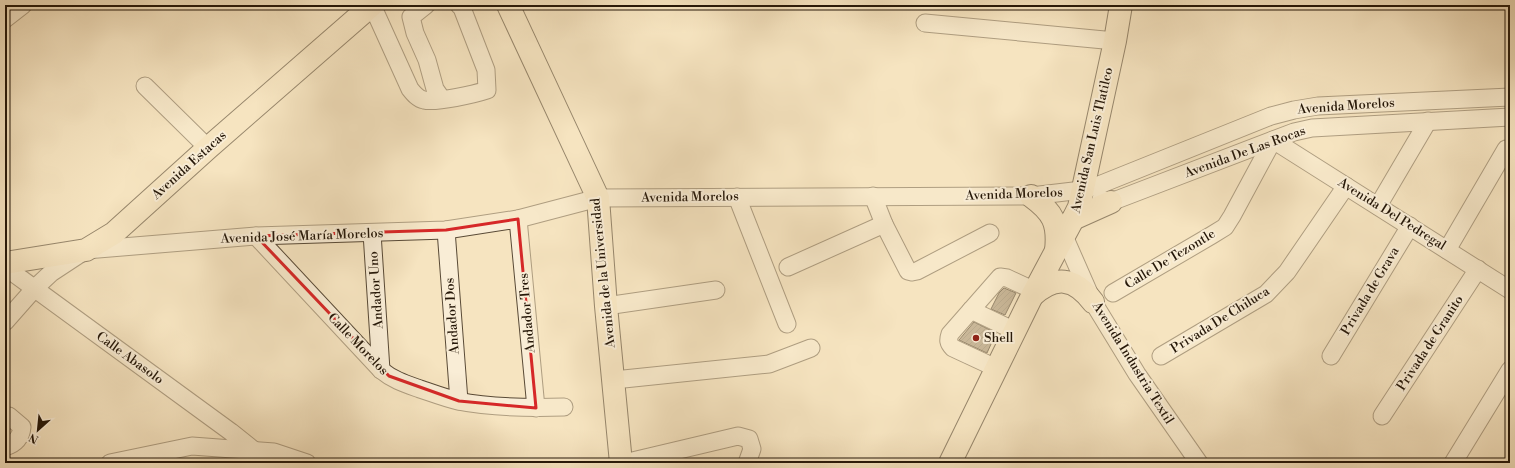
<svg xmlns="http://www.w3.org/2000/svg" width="1515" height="468" font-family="'Libre Bodoni',serif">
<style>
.building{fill:url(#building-hatch);stroke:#251708}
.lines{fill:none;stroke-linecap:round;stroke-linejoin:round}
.minor-casing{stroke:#594a36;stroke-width:19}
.major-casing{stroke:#251708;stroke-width:24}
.minor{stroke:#f9edd6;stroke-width:17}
.major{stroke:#f6e4c0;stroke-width:22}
.marked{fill:none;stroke:#d62828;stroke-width:3;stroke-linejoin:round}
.poi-dot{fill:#8f2418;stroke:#f9edd6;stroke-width:1.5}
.labels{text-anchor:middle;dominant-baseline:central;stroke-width:4;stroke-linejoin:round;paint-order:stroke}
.street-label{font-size:13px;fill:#251708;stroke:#f9edd6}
.poi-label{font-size:13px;fill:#251708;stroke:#f9edd6;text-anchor:start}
</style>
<defs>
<pattern id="building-hatch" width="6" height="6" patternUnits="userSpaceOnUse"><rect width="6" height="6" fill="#928268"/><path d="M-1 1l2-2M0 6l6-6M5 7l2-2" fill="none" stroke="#776954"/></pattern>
</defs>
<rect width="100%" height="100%" fill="#f6e4c0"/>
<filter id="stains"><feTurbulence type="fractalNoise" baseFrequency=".005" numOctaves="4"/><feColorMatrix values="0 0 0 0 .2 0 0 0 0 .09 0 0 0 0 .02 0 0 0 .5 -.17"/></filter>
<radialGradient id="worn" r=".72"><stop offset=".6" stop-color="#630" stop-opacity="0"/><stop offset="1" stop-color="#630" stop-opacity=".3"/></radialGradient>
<g class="building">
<polygon points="1004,288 1016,293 1005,315 991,309 999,293"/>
<polygon points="974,322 996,333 987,353 959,340"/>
</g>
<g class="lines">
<defs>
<g id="minor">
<path d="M372 5 410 89C414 94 418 99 424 100 436 103 475 94 487 90L486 70 462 8 459 5"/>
<polyline points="426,5 411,17 415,33 427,60 435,89 442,99"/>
<polyline points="5,19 23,5"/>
<polyline points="925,23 1115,41"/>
<polyline points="145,86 208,148"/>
<polyline points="873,196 884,224 908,271 912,272 917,271 990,233"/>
<polyline points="737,197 787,324"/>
<polyline points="1101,199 1111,202 1294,132 1312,128 1510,117"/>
<polyline points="1378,206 1428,121"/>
<polyline points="518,219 536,408"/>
<polyline points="446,230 459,401"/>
<polyline points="372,233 381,370"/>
<path d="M256 236 381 370C393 380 406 384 420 389 432 393 445 398 458 401 492 408 530 408 564 407"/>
<polyline points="1064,236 1093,302 1137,374 1199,463"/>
<polyline points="1447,250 1506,149"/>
<polyline points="5,267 231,432 270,463"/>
<polyline points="788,267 884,224"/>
<polyline points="1113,293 1212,235 1225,227 1232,216 1273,140 1510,290"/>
<polyline points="606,306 716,290"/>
<polyline points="971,310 1015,331"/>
<polyline points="5,322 35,288 51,273 86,250 256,236 446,230 518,219 598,198 1031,196 1082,190 1099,185 1271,116 1294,110 1318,106 1510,97"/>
<polyline points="1161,356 1266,294 1287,272 1346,186"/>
<polyline points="1331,356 1410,226"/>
<path d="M996 368 953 348C948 343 948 340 950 334L1000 277 1007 278 1035 291"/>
<polyline points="614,380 769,364 811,348"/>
<polyline points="1382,416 1478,269"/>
<path d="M5 417 9 416 22 427C21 438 15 444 5 447"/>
<polyline points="110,463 192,446 274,452 307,463"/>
<polyline points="624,463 738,436 749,439 752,449 747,463"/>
<polyline points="1453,463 1510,370"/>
</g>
<g id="major">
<polyline points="508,5 598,198 606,306 621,463"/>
<path d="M1031 196C1053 212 1059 223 1056 251"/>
<polyline points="1073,219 1111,202"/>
<polyline points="5,263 86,250 114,233 208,148 372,5"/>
<path d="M1032 296C1055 275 1074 277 1093 302"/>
<polyline points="950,463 1032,296 1073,219 1079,207 1115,41 1121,5"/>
</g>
</defs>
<use href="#minor" class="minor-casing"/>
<use href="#major" class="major-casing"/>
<use href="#minor" class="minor"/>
<use href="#major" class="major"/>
</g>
<path d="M0 0H1515V468H0ZM518 219 536 408 459 401 389 376 256 236 446 230Z" fill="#f6e4c0" fill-opacity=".55" fill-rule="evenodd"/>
<path class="marked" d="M518 219 536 408 459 401 389 376 256 236 446 230Z"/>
<circle class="poi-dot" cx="976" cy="338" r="4"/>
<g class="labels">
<g class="street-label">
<text transform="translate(1346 106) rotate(-4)">Avenida Morelos</text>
<text transform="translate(1092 140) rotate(-77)">Avenida San Luis Tlatilco</text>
<text transform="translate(1245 152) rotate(-20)">Avenida De Las Rocas</text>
<text transform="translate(189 165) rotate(-42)">Avenida Estacas</text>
<text transform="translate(1014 194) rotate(-2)">Avenida Morelos</text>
<text transform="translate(690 197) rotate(-1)">Avenida Morelos</text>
<text transform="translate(1392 214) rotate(32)">Avenida Del Pedregal</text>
<text transform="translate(302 236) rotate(-2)">Avenida José María Morelos</text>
<text transform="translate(1170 259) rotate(-31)">Calle De Tezontle</text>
<text transform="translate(603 273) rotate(-96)">Avenida de la Universidad</text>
<text transform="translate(376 290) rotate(-94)">Andador Uno</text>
<text transform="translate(1370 291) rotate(-59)">Privada de Grava</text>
<text transform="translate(527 313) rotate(-95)">Andador Tres</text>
<text transform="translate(452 316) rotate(-94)">Andador Dos</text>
<text transform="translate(1220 320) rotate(-32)">Privada De Chiluca</text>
<text transform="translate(1430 343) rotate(-57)">Privada de Granito</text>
<text transform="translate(358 344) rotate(46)">Calle Morelos</text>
<text transform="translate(130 358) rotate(36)">Calle Abasolo</text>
<text transform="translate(1133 363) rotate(58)">Avenida Industria Textil</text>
</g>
<g class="poi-label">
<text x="984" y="338">Shell</text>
</g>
</g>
<rect width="1515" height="468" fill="none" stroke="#f6e4c0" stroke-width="20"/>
<rect x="6" y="6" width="1503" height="456" fill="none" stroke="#251708" stroke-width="2"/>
<rect x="10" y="10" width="1495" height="448" fill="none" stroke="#251708"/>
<g transform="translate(38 430) rotate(207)" stroke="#f9edd6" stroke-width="3" paint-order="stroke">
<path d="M0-3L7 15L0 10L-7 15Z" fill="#251708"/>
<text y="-6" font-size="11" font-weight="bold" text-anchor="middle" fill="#251708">N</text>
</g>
<rect width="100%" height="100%" filter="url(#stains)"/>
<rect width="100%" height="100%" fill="url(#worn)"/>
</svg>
